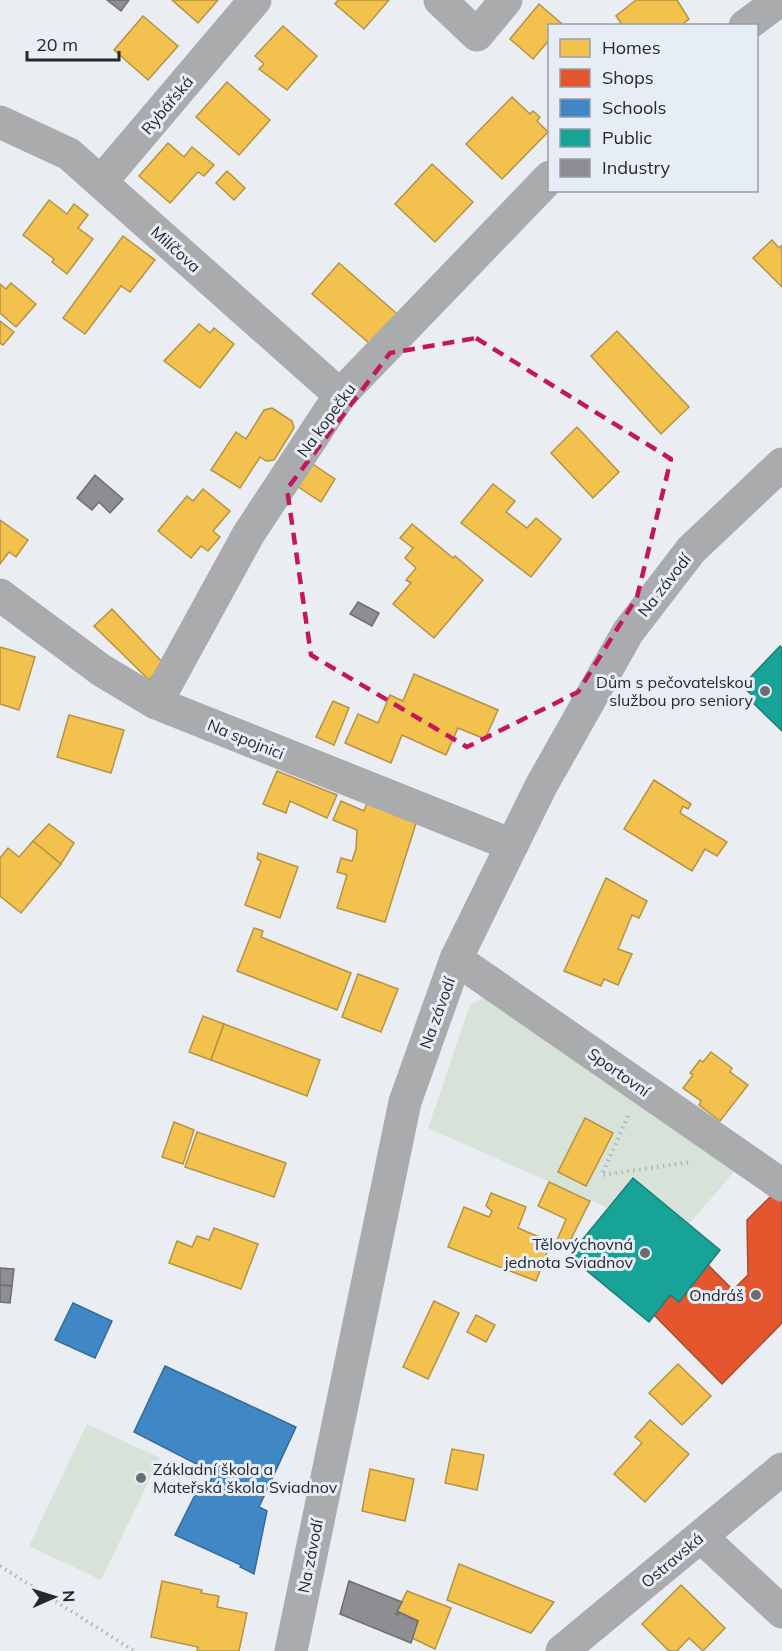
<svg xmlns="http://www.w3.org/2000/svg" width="782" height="1651" font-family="Mulish,sans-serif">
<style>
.green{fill:#d7e3d9}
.homes{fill:#f2c14e;stroke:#b59344;stroke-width:1.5}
.shops{fill:#e4572e;stroke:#ab492d;stroke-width:1.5}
.schools{fill:#3f88c5;stroke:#386b97;stroke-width:1.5}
.public{fill:#17a398;stroke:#1c7e78;stroke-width:1.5}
.industry{fill:#8d8d92;stroke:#6e6f73;stroke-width:1.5}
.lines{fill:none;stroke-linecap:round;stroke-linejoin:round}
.path{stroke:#b3b3b6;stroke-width:4;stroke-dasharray:1.5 4.5;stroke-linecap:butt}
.minor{stroke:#aaabac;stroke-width:33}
.marked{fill:none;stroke:#c2185b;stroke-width:4.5;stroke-dasharray:12 8;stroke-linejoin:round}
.poi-dot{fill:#6b6d71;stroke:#e6edf6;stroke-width:2}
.labels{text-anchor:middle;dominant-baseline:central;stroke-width:6;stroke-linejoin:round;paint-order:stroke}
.street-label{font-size:16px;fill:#26282c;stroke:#e6edf6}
.poi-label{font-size:16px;fill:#26282c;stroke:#e6edf6;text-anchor:end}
</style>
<rect width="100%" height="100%" fill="#eaeef2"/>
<g class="green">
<polygon points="486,996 740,1165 689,1224 633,1178 608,1208 428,1128 470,1005"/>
<polygon points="87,1424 160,1458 101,1580 29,1546"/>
</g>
<g class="homes">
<polygon points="172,0 218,0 198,23"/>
<polygon points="338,0 337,0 389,0 364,29 335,4"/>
<polygon points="636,0 677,0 689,19 680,26 623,26 616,16"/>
<polygon points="539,4 562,24 561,26 550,26 550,39 533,59 510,39"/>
<polygon points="143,16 178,46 148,80 114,50"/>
<polygon points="283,26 317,56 287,90 259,69 264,64 255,56"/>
<polygon points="227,82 270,120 239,155 196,117"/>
<polygon points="512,97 530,114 533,111 540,117 537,121 548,132 502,179 466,144"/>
<polygon points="168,143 184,157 192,147 214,165 204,176 198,172 170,203 139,176"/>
<polygon points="432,164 473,202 435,242 395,204"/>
<polygon points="227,171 245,188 234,200 216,183"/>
<polygon points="49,200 67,214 74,204 88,215 78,228 93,239 67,274 52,262 54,259 23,235"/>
<polygon points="123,236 155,260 130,292 121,286 85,334 63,318"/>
<polygon points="772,240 779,248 782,245 782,287 753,258"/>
<polygon points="339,263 403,319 376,349 312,294"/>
<polygon points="11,283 36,304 16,327 0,313 0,284 6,289"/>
<polygon points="0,321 14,332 3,345 0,343"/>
<polygon points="199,324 210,333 214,328 234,344 200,388 164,361"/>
<polygon points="617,331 689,407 661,434 591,356"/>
<polygon points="272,408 292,421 294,428 274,460 266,461 260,457 240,488 211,470 236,432 246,439 264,410"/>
<polygon points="577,427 619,472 593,498 551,453"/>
<polygon points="311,463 335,479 321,502 297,486"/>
<polygon points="493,484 515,501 506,512 527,528 536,518 561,539 531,577 461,523"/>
<polygon points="203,489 230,511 213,531 220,537 208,551 201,546 191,558 158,531 187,496 193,501"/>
<polygon points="0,520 28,540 16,557 9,552 0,564"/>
<polygon points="412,524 453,558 455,556 483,580 434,638 393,604 411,583 406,580 416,568 405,558 413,548 400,538"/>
<polygon points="112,609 164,664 149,680 94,626"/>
<polygon points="0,647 35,657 19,710 0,704"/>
<polygon points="414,674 498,710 485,739 458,728 446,755 402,735 391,763 345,743 358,714 378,723 390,695 403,701"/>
<polygon points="333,701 349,708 334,745 316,737"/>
<polygon points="69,715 124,730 111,773 57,757"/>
<polygon points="277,771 337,795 327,818 290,801 286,813 263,804"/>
<polygon points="654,780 691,804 688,809 683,806 680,813 727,842 717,856 705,849 692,871 624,829"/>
<polygon points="341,801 364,811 367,803 417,820 385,922 337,908 347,875 337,872 341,858 352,861 356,849 357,830 333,820"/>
<polygon points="49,824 74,843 61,864 33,841"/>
<polygon points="33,841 61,864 21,913 0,896 0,858 8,848 19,857"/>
<polygon points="258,853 298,867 280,918 245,905 261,861 257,859"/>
<polygon points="606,878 647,901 639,918 632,915 618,949 632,954 618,985 604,979 601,986 564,971"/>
<polygon points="254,928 263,931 261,937 351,973 337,1010 237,971"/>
<polygon points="358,974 398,989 381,1032 342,1017"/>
<polygon points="203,1016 224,1024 211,1060 189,1052"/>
<polygon points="224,1024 320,1060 307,1096 211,1060"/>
<polygon points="711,1052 732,1068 730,1072 748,1085 720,1121 699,1105 701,1101 683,1088 693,1075 690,1073 700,1060 703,1062"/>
<polygon points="585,1118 613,1133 586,1186 558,1172"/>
<polygon points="174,1122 194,1130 183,1164 162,1157"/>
<polygon points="197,1132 286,1163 274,1197 185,1167"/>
<polygon points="549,1182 590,1201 568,1245 557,1240 566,1219 538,1206"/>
<polygon points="491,1193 526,1207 518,1228 551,1242 536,1281 448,1247 464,1207 489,1217 492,1211 486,1206"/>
<polygon points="214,1228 258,1244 241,1289 169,1263 177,1241 192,1247 197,1236 209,1240"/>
<polygon points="434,1301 459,1313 428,1379 403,1367"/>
<polygon points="476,1315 495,1325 486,1342 467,1332"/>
<polygon points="678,1364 711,1396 682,1425 649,1393"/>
<polygon points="650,1420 689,1454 645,1502 614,1474 642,1443 635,1437"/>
<polygon points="452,1449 484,1455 477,1490 445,1483"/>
<polygon points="370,1469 414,1479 405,1521 362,1511"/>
<polygon points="459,1564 554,1602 531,1633 447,1600"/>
<polygon points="162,1581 202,1590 201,1593 219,1596 217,1607 247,1613 239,1651 197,1651 198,1647 151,1637"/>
<polygon points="681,1585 725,1628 703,1651 689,1638 677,1651 669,1651 642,1624"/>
<polygon points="407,1591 451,1608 435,1649 412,1638 418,1621 399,1612 398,1615 396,1614"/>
</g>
<polygon class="shops" points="774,1193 782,1201 782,1323 722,1384 654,1315 670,1295 679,1302 708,1265 733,1290 748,1275 747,1220"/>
<g class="schools">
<polygon points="73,1303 112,1321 95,1358 55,1340"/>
<polygon points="165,1366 296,1427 259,1507 267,1511 254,1574 240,1567 241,1565 175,1535 198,1489 205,1492 214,1473 134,1432"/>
</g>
<g class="public">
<polygon points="780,646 782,648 782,731 751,701 754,697 742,686"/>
<polygon points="633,1178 720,1250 679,1302 670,1295 649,1322 569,1256"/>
</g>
<g class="industry">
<polygon points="107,0 129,0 121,11"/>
<polygon points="95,475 123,499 110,513 99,502 92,510 77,498"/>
<polygon points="358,602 379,613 372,626 350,614"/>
<polygon points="0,1268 14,1269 12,1286 0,1285"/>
<polygon points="0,1285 12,1286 10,1303 0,1302"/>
<polygon points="349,1581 402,1602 396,1614 398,1615 399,1612 418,1621 411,1643 340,1614"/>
</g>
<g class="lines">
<g class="path">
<polyline points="628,1116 602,1175 692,1162"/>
<polyline points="0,1566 134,1651"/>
</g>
<g class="minor">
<polyline points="440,0 477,35 506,0"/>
<polyline points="745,26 780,0"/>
<polyline points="0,122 69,154 340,395"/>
<polyline points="101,182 255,0"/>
<polyline points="0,595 101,670 156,703 512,845"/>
<polyline points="156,703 248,535 340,395 550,177"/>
<polyline points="456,959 782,1185"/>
<polyline points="701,1537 782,1612"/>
<polyline points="291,1651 405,1102 456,959 541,786 628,632 691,550 782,464"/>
<polyline points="562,1651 782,1469"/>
</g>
</g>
<path class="marked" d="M476 338 671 459 637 597 578 692 467 747 311 655 287 489 390 353Z"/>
<g class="poi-dot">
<circle cx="765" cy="691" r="6"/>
<circle cx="645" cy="1253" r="6"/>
<circle cx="756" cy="1295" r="6"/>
<circle cx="141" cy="1478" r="6"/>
</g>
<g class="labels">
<g class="street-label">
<text transform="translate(167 105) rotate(-50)">Rybářská</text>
<text transform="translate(176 249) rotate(42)">Milíčova</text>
<text transform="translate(326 420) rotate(-54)">Na kopečku</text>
<text transform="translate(664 585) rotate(-52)">Na závodí</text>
<text transform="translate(246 739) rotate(22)">Na spojnici</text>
<text transform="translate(437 1013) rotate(-70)">Na závodí</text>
<text transform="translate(619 1072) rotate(35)">Sportovní</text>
<text transform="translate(310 1556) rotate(-79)">Na závodí</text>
<text transform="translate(672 1560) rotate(-40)">Ostravská</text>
</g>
<g class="poi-label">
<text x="753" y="682">Dům s pečovatelskou<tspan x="753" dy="18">službou pro seniory</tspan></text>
<text x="633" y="1244">Tělovýchovná<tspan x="633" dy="18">jednota Sviadnov</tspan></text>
<text x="744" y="1295">Ondráš</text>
<text x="153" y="1469" text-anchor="start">Základní škola a<tspan x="153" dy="18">Mateřská škola Sviadnov</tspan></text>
</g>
</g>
<rect x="548" y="24" width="210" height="168" fill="#e6edf6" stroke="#999ea5" stroke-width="1.5"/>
<rect x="560" y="39" width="30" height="18" fill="#f2c14e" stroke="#999ea5" stroke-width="1.5"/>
<text x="602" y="54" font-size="18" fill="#26282c">Homes</text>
<rect x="560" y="69" width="30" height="18" fill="#e4572e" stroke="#999ea5" stroke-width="1.5"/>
<text x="602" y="84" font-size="18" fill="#26282c">Shops</text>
<rect x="560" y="99" width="30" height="18" fill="#3f88c5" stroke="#999ea5" stroke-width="1.5"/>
<text x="602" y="114" font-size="18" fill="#26282c">Schools</text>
<rect x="560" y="129" width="30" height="18" fill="#17a398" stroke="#999ea5" stroke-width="1.5"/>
<text x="602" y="144" font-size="18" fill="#26282c">Public</text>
<rect x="560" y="159" width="30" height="18" fill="#8d8d92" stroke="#999ea5" stroke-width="1.5"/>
<text x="602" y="174" font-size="18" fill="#26282c">Industry</text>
<g transform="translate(54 1597) rotate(87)" stroke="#e6edf6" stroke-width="4.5" paint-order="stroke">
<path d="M0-4.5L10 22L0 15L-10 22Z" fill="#26282c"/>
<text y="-9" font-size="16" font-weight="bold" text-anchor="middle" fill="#26282c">N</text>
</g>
<path d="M27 51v9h92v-9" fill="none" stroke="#26282c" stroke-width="3"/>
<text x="36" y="51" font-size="18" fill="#26282c" stroke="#e6edf6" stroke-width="4.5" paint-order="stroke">20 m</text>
</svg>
